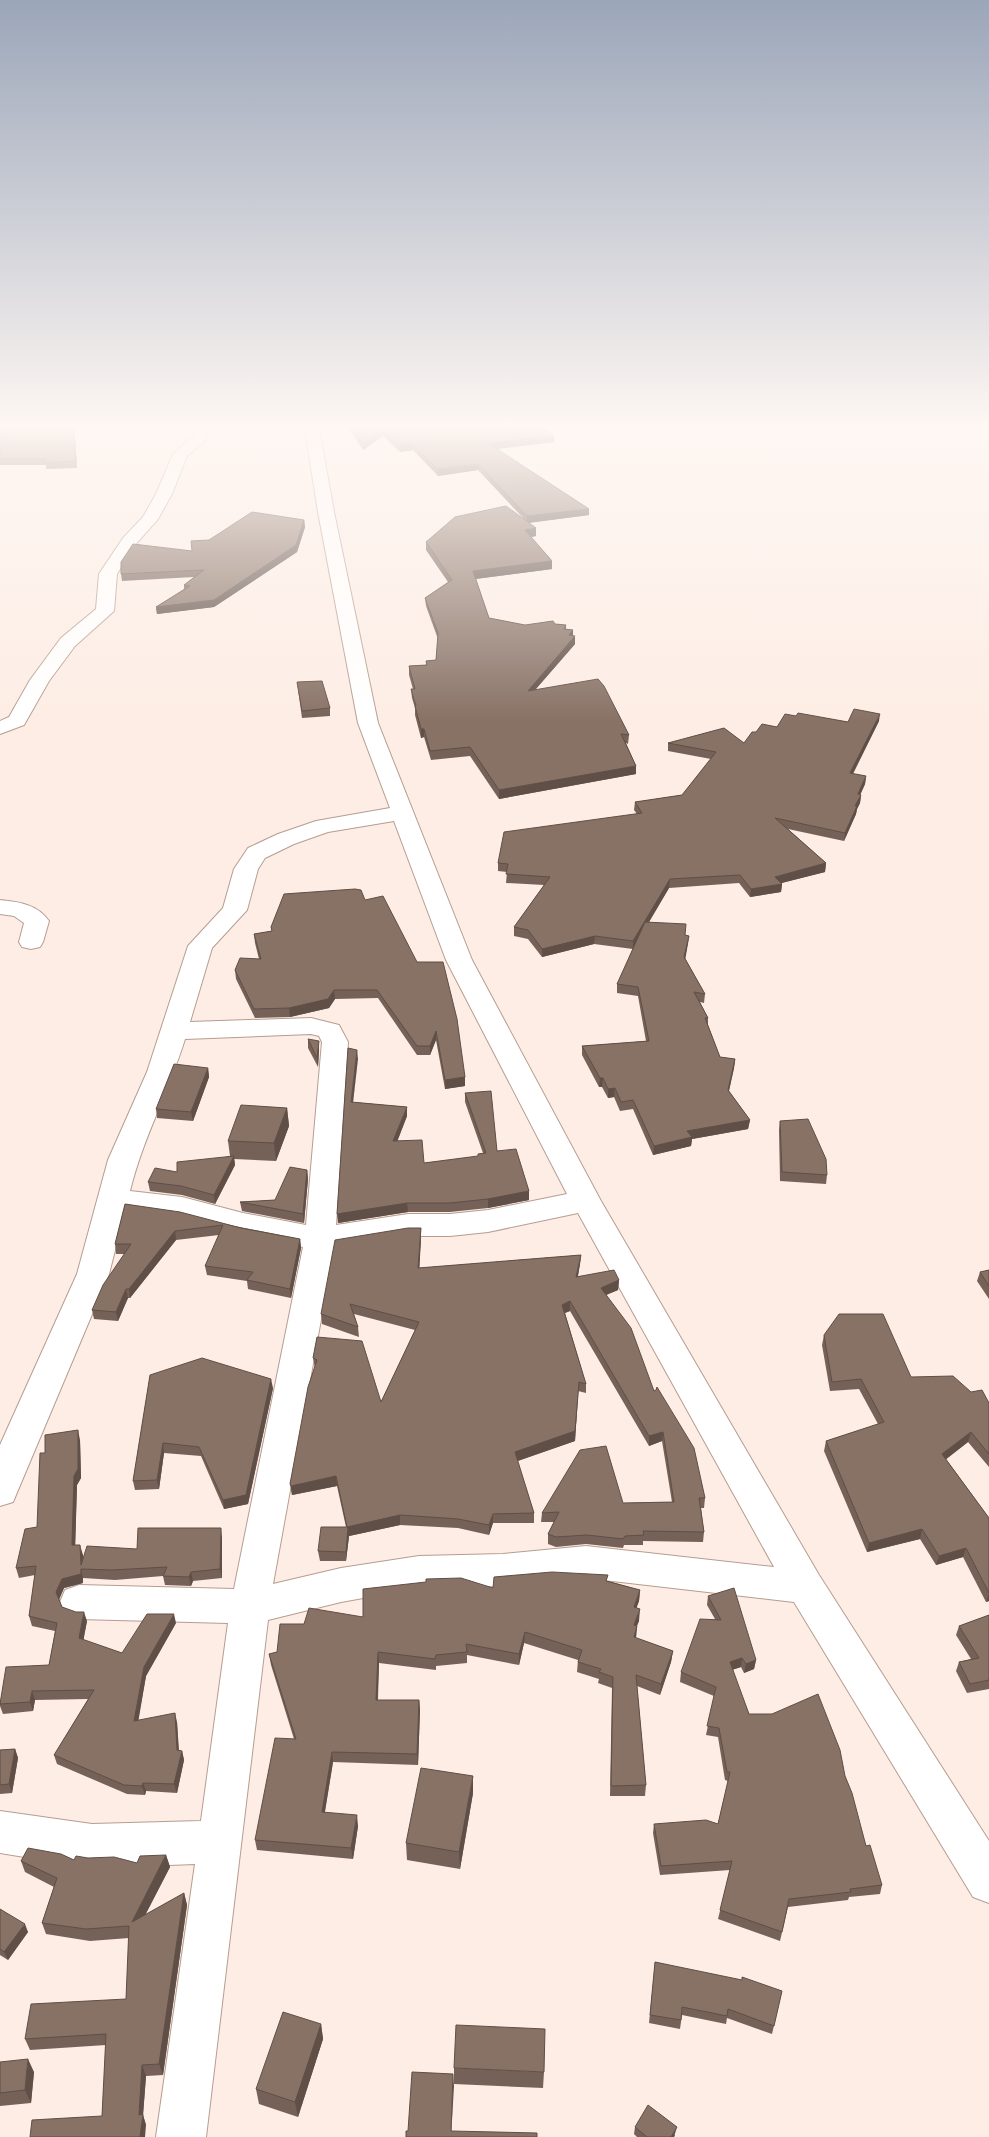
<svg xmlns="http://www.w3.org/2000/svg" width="989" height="2137" font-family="Figtree,sans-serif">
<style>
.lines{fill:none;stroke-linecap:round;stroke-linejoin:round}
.minor-casing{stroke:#b69d90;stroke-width:2}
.minor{fill:#fff;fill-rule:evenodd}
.wall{fill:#756157}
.shaded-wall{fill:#5f4f47}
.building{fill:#887165;stroke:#5f4f47}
</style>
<rect width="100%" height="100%" fill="#fdede5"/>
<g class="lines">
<defs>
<g id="minor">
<polygon points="201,423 215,423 204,442 187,456 172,494 158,519 135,545 117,574 114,611 75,646 49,681 24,725 0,734 0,721 9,717 30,680 61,638 96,609 99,574 123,538 143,517 156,494 173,454 193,436"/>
<path d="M304 423H318L334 512 378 723 472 960 601 1201 819 1575 989 1841V1903L973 1897 794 1602 586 1578 503 1586 419 1588 341 1602 268 1620 206 2137H156L195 1864 92 1868 0 1853V1811L92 1824 201 1821 228 1623 79 1619 65 1614 60 1602 65 1590 79 1585 234 1589 303 1247 243 1235 182 1219 125 1211 109 1274 13 1502 0 1506V1445L77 1274 108 1160 147 1072 188 946 223 908 234 869 248 848 278 834 316 821 390 808 358 723 318 512ZM394 821 446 960 567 1194 488 1210 450 1214H408L336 1225 348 1042 339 1025 311 1018 190 1022 212 948 247 910 258 869 265 858 294 844 328 832ZM311 1034 319 1036 322 1042 306 1225 243 1213 182 1197 130 1191C143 1138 169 1091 185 1039ZM578 1213 774 1567 586 1546 503 1554 419 1556 341 1568 273 1584 334 1248 408 1236H450L488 1232Z"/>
<path d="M0 900C19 902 37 904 49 921L43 942 40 947 31 949 22 947 19 942 24 923 14 916 0 914Z"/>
</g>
</defs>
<use href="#minor" class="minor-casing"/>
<use href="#minor" class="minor"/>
</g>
<g class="wall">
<polygon points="0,423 74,423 77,468 46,469 46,465 0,465"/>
<polygon points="345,423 534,423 554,436 554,442 496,449 589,509 589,515 528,523 536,536 531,537 552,561 552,569 476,579 489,618 525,625 555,624 566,625 566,629 573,630 573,636 575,636 575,644 536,689 629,735 628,744 626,743 636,766 636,774 499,799 470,756 431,760 424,737 421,738 415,715 415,708 412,698 411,689 413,689 409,675 409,666 426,665 426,661 436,660 438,639 426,606 425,598 448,582 426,550 426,542 525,520 478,470 438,476 413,450 400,452 383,436 363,450"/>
<polygon points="304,520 305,527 297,552 214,607 157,614 156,607 184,589 184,585 194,577 122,581 121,574 192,551 209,540"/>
<polygon points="297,682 330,708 330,716 302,718"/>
<polygon points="796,716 848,722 879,721 853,774 866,776 865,784 860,795 861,795 860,803 857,809 856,814 844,841 788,829 826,863 825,872 781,883 782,884 781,892 750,897 739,883 669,888 649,922 685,935 689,936 685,958 705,994 704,1003 700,1002 708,1018 708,1025 720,1057 735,1059 734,1068 729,1091 750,1120 748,1129 692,1139 691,1146 653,1155 633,1109 620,1111 614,1097 608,1098 602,1087 599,1087 582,1055 582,1046 646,1041 638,996 617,993 617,984 633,949 594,944 542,957 528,939 514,936 514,927 544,885 506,883 507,872 498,871 498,863 637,814 634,810 635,802 682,795 711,759 668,751 668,743 744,743 756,732 777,727"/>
<polygon points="365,900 465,1077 465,1086 445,1089 436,1040 430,1055 417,1055 378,998 335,999 329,1008 290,1017 255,1018 236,979 235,970 259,959 255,943 254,934 272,931 271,927"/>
<polygon points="308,1039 319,1050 318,1067 308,1048"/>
<polygon points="358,1059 353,1102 407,1107 407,1116 397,1141 424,1163 478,1157 478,1154 483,1153 465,1102 465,1093 497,1151 529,1200 488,1208 450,1212 408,1212 338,1223"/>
<polygon points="208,1068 209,1077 193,1121 157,1118 156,1109"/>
<polygon points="287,1108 289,1126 276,1161 234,1159 235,1165 215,1204 182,1195 150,1191 148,1182 177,1172 230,1156 228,1141"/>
<polygon points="780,1121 827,1175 826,1184 780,1181 779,1130"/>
<polygon points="307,1170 308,1179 304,1223 242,1211 240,1202 275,1200"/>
<polygon points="125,1204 300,1239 301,1248 291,1298 248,1289 247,1281 207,1275 205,1266 219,1235 176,1240 130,1298 128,1298 118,1321 94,1319 92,1310 125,1254 116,1254 115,1244"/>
<polygon points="421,1228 421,1238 419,1268 581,1255 580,1264 578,1276 619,1280 618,1290 606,1295 654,1391 705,1498 704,1508 701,1508 704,1532 703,1542 643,1541 643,1545 624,1545 623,1548 586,1544 556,1547 548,1544 548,1534 554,1522 541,1522 542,1513 623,1503 672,1502 662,1441 649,1446 570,1311 565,1313 586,1384 586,1393 578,1391 575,1441 517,1461 534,1513 534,1523 493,1523 489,1535 458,1528 400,1525 349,1536 346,1561 320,1561 318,1551 346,1527 337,1486 292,1495 290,1484 315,1368 313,1358 317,1337 381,1402 415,1330 354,1314 358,1327 359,1337 322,1324 321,1314"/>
<polygon points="989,1270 989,1299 977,1281 980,1272"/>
<polygon points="824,1335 911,1377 971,1392 989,1403 989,1467 968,1442 946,1459 989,1518 989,1601 986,1602 963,1557 936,1565 920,1539 867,1552 824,1451 826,1441 878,1424 859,1389 830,1391 822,1345"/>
<polygon points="150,1375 273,1388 248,1504 224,1509 201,1456 164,1453 159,1489 135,1490 133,1481"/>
<polygon points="80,1440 81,1478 77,1485 75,1545 83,1555 83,1558 137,1549 222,1537 222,1578 193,1581 191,1586 165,1585 163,1576 115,1580 83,1578 83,1583 64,1588 59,1600 62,1607 87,1621 83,1640 122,1653 176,1623 146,1676 138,1720 177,1722 179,1750 182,1751 184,1760 177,1793 146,1791 145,1795 127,1794 57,1764 54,1755 88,1699 35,1700 33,1711 3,1714 0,1706 0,1701 49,1665 55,1631 32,1626 29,1616 35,1575 19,1578 16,1568 37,1527"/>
<polygon points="608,1581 640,1590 639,1601 636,1608 639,1621 637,1626 636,1638 673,1651 671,1662 660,1695 637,1686 646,1785 645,1796 610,1796 612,1688 598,1683 599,1679 577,1672 578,1660 524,1643 519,1665 467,1655 467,1663 436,1666 436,1670 379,1663 378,1700 419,1700 420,1710 418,1765 333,1762 325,1812 358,1826 353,1859 257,1850 255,1840 294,1739 271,1665 269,1654 277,1652 304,1624 363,1617 493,1588"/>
<polygon points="708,1596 756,1660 754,1669 744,1673 741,1667 732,1670 749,1714 845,1776 866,1846 882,1885 880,1894 849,1897 848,1900 788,1907 780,1941 718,1919 730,1870 660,1875 653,1833 654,1824 718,1824 728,1781 725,1780 718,1737 706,1735 714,1696 680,1682 681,1672 715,1619 707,1605"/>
<polygon points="989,1615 989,1689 967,1693 956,1671 959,1662 971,1659 956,1635 959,1626"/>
<polygon points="15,1749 18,1758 12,1793 0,1794 0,1750"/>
<polygon points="473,1793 460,1869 407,1860 406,1843"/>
<polygon points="166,1855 170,1867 145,1915 184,1893 187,1905 163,2075 146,2076 143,2115 146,2125 102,2116 106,2045 30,2050 25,2039 126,1999 129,1938 90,1941 46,1934 42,1923 54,1887 25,1872 21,1861 74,1860 88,1858 137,1863"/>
<polygon points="0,1909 28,1932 8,1960 0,1955"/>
<polygon points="655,1962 782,1991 772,2034 727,2018 726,2024 682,2015 680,2029 649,2023"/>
<polygon points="321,2024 323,2039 298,2117 259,2104 256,2089"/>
<polygon points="0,2062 34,2072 31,2103 0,2106"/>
<polygon points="454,2068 544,2072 543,2088 454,2084"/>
<polygon points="635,2127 675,2135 674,2137 637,2137 634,2134"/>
</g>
<g class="shaded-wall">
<polygon points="74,423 77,468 76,461"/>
<polygon points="382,430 383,436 363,450 363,444"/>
<polygon points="554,436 554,442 488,450 488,443"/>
<polygon points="413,444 413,450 400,452 400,446"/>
<polygon points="478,464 478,470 438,476 437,469"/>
<polygon points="589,509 589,515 527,523 527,516"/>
<polygon points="304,520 305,527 297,552 214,607 157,614 156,607"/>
<polygon points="536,528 536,536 525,538 525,530"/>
<polygon points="552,561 552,569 474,579 473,571"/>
<polygon points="573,630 573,638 575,636 575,644 527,699 528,691"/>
<polygon points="880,714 879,721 849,781 850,773"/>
<polygon points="421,729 424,729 424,737 421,738"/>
<polygon points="636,766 636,774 499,799 499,790"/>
<polygon points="866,776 865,784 857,802 858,794"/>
<polygon points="861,795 860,803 857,809 856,814 844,841 845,833 855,806"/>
<polygon points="826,863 825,872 774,885 775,877"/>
<polygon points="670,879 669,888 633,949 633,941"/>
<polygon points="782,884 781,892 750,897 751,889"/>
<polygon points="595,936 594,944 542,957 542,949"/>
<polygon points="689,936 688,944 684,966 684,957"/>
<polygon points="334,990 335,999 329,1008 290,1017 289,1008"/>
<polygon points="436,1031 436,1040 430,1055 430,1046"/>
<polygon points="319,1041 319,1050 318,1067 317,1058"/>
<polygon points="357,1050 358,1059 352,1111 351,1102"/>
<polygon points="735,1059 734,1068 727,1099 728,1090"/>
<polygon points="208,1068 209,1077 193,1121 191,1112"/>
<polygon points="465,1077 465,1086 445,1089 445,1080"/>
<polygon points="600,1078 603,1078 602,1087 599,1087"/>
<polygon points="615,1088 614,1097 608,1098 608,1089"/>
<polygon points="407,1107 407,1116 394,1150 393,1141"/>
<polygon points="287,1108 289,1126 276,1161 274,1143"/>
<polygon points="750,1120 748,1129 692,1139 691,1146 653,1155 654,1146 687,1131"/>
<polygon points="234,1156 235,1165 215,1204 214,1195"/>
<polygon points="307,1170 308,1179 304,1223 303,1214"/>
<polygon points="529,1191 529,1200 488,1208 488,1199"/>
<polygon points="407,1203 408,1212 338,1223 337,1214"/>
<polygon points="421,1228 421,1238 419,1277 418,1268"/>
<polygon points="175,1231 176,1240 130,1298 129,1289"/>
<polygon points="300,1239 301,1248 291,1298 290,1289"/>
<polygon points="581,1255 580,1264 576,1286 576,1277"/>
<polygon points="619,1280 618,1290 601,1297 601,1288"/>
<polygon points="126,1289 128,1298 118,1321 116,1312"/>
<polygon points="570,1301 570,1311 562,1314 562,1305"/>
<polygon points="271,1379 273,1388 248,1504 224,1509 223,1500"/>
<polygon points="579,1382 575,1441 515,1462 515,1452"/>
<polygon points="78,1430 80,1440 81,1478 77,1485 75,1554 72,1545 74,1476"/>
<polygon points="663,1432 662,1441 649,1446 649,1436"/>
<polygon points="971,1432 968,1442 940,1464 942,1454"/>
<polygon points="163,1443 164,1453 159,1489 157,1480"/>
<polygon points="336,1476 337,1486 292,1495 291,1486"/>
<polygon points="493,1514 493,1523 489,1535 489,1525"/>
<polygon points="400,1515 400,1525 349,1536 346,1561 346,1552 347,1527"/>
<polygon points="221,1528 222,1537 222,1578 220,1569"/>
<polygon points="922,1529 920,1539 867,1552 869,1543"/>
<polygon points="80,1545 83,1555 83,1569 81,1565"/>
<polygon points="966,1548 963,1557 936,1565 939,1556"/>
<polygon points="81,1569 83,1578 83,1583 64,1588 58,1601 56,1592 62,1579"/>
<polygon points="191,1572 193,1581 191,1586 189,1577"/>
<polygon points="640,1590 639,1601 633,1618 634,1607"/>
<polygon points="989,1593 989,1601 986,1602"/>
<polygon points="640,1609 639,1621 632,1636 634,1625"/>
<polygon points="84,1612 87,1621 82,1648 79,1638"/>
<polygon points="174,1614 176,1623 146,1676 137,1729 134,1721 144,1667"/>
<polygon points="637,1626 636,1637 634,1637"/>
<polygon points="525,1632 524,1643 519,1665 519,1654"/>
<polygon points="673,1651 671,1662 660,1695 661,1684"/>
<polygon points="378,1652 379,1663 377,1711 376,1700"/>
<polygon points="742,1658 741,1667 728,1671 730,1662"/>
<polygon points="756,1660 754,1669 744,1673 746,1664"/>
<polygon points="32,1691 35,1700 33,1711 30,1702"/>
<polygon points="419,1700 420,1710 418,1765 417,1754"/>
<polygon points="175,1713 177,1722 179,1759 177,1750"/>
<polygon points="15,1749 18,1758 12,1793 9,1784"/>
<polygon points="182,1751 184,1760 177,1793 174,1784"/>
<polygon points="332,1752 333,1762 323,1822 322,1812"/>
<polygon points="473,1776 473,1793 460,1869 459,1852"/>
<polygon points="143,1783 146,1791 145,1795 142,1786"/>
<polygon points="357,1815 358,1826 353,1859 351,1848"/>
<polygon points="166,1855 170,1867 136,1933 132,1922"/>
<polygon points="184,1893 187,1905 163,2075 159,2064"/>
<polygon points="25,1924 28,1932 8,1960 4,1952"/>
<polygon points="321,2024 323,2039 298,2117 295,2102"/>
<polygon points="28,2059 34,2072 31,2103 25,2090"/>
<polygon points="142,2065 146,2076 143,2115 146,2125 145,2137 140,2137 139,2115"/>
<polygon points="453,2074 454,2086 451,2137 451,2131"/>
<polygon points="677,2127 674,2137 671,2137"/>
</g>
<g class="building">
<polygon points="0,423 26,423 25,424 33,423 73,423 76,461 45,463 46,459 0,458"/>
<polygon points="349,423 534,423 554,436 488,443 589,509 527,516 478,464 437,469 413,444 400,446 382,430 363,444"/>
<polygon points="506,506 536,528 525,530 552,561 473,571 489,618 525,625 553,621 555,624 566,625 564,629 573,630 569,635 575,636 528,691 598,679 604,686 629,735 621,734 636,766 499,790 470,747 430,751 424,729 421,729 415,706 416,706 411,689 415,689 409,666 427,665 426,661 436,660 438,633 425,598 452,580 426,542 455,517"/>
<polygon points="252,512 304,520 296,545 214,600 156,607 190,586 184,585 204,570 121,574 121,562 133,544 192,551 191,541 209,540"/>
<polygon points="322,681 330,708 302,711 297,682"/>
<polygon points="854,709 880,714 850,773 866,776 858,794 861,795 855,806 857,806 845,833 775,818 826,863 775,877 782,884 751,889 740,875 670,879 633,941 595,936 542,949 528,930 514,927 550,877 506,874 508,864 498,863 504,832 642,813 635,802 682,795 716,752 668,743 724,728 744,743 752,732 756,732 762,724 777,727 785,714 796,716 798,713 848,722"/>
<polygon points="355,889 361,890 365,900 383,896 417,962 443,962 457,1019 465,1077 445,1080 436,1031 430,1046 417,1046 377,990 334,990 328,999 289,1008 254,1009 235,970 240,958 261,959 254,934 272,931 271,927 284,894"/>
<polygon points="645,922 686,924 685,935 689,936 684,957 705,994 694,992 708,1018 705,1018 720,1057 735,1059 728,1090 750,1120 687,1131 692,1137 654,1146 633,1100 621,1102 615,1088 608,1089 603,1078 600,1078 582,1046 649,1041 638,987 617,984"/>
<polygon points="308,1039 319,1041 317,1058"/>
<polygon points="348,1048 357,1050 351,1102 407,1107 393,1141 422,1140 424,1163 478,1156 478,1154 486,1153 465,1093 491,1091 497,1151 516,1149 529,1191 488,1199 450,1203 407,1203 337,1214"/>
<polygon points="174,1064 208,1068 191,1112 156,1109"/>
<polygon points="241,1105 287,1108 274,1143 228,1141"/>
<polygon points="808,1119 826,1159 827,1175 782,1172 780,1121"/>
<polygon points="234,1156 214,1195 181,1186 148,1182 155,1168 177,1172 177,1162"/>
<polygon points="290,1167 307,1170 303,1214 240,1202 275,1200"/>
<polygon points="125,1204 180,1212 241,1228 300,1239 290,1289 247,1280 253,1272 205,1266 223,1225 175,1231 129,1289 126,1289 116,1312 92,1310 103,1285 131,1244 115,1244"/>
<polygon points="408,1228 421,1228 418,1268 581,1255 576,1277 614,1270 619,1280 601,1288 631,1328 654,1391 656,1390 657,1387 694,1448 705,1498 699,1498 704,1532 643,1531 644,1535 625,1536 623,1539 587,1535 556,1537 548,1534 559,1512 542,1513 580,1450 606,1446 623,1503 674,1502 663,1432 649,1436 570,1301 562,1305 586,1384 579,1382 575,1431 515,1452 534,1513 493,1514 489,1525 458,1519 400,1515 347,1527 336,1476 291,1486 290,1484 308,1387 317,1360 313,1358 317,1337 362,1341 381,1402 419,1322 350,1304 358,1327 321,1314 335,1240"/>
<polygon points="989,1270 989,1286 980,1272"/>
<polygon points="839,1314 883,1314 911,1377 953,1376 971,1392 982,1390 989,1403 989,1454 971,1432 942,1454 989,1518 989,1593 966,1548 939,1556 922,1529 869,1543 826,1441 884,1422 861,1379 832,1382 824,1335"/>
<polygon points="202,1358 271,1379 246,1495 223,1500 199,1447 163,1443 157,1480 133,1481 150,1375"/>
<polygon points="78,1430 78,1469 74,1476 72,1545 80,1545 81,1565 87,1546 137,1549 138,1528 221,1528 220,1569 191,1572 189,1577 163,1576 167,1567 112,1570 81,1569 81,1574 62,1579 56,1592 62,1607 76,1612 84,1612 79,1638 122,1653 147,1614 174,1614 144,1667 134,1721 175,1713 177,1750 182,1751 174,1784 143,1783 142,1786 124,1785 54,1755 94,1690 32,1691 30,1702 0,1704 6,1667 49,1665 57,1623 29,1616 36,1566 16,1568 25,1529 37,1527 40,1453 45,1453 45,1435"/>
<polygon points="321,1527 348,1527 346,1552 318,1551"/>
<polygon points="552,1572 608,1575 606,1581 640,1590 634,1607 640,1609 634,1625 637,1626 634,1637 673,1651 661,1684 636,1675 646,1785 611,1786 613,1677 599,1672 601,1669 578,1662 582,1650 525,1632 519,1654 466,1644 467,1652 436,1655 435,1659 378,1652 376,1700 419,1700 417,1754 332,1752 322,1812 357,1815 351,1848 255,1840 275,1738 296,1739 269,1654 277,1652 280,1624 304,1624 309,1608 363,1617 363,1589 426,1582 426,1579 461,1578 493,1588 494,1577"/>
<polygon points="734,1588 756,1660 746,1664 742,1658 730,1662 749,1714 772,1714 818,1694 840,1750 845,1776 852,1793 866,1846 870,1845 882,1885 850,1889 851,1892 789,1899 782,1932 720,1910 732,1861 661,1866 654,1824 706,1820 718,1824 730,1772 727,1772 719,1728 707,1726 716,1687 681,1672 700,1619 721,1620 708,1596"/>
<polygon points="989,1615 989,1680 970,1684 959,1662 979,1658 959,1626"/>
<polygon points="15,1749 9,1784 0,1785 0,1750"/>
<polygon points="421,1768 473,1776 459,1852 406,1843"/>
<polygon points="28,1848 61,1854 74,1860 76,1856 88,1858 114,1857 137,1863 140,1856 166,1855 132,1922 184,1893 159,2064 142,2065 139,2115 143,2114 140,2137 30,2137 32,2120 102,2116 106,2034 25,2039 31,2004 126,1999 129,1926 86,1929 42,1923 57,1878 21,1861"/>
<polygon points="0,1909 25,1924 4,1952 0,1949"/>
<polygon points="655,1962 742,1980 742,1977 782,1991 774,2026 728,2009 727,2016 682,2007 681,2020 650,2015"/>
<polygon points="283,2012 321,2024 295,2102 256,2089"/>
<polygon points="456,2025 545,2029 544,2072 454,2068"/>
<polygon points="28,2059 25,2090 0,2093 0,2062"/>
<polygon points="412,2072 453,2074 451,2131 537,2133 537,2137 406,2137 406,2131 408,2131"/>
<polygon points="648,2105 677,2127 671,2137 647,2137 635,2127"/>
</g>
<linearGradient id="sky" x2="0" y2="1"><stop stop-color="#9ba6b9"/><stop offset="0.59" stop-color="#fef7f3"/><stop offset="1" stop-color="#fef7f3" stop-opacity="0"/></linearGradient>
<rect width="989" height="722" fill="url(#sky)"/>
</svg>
